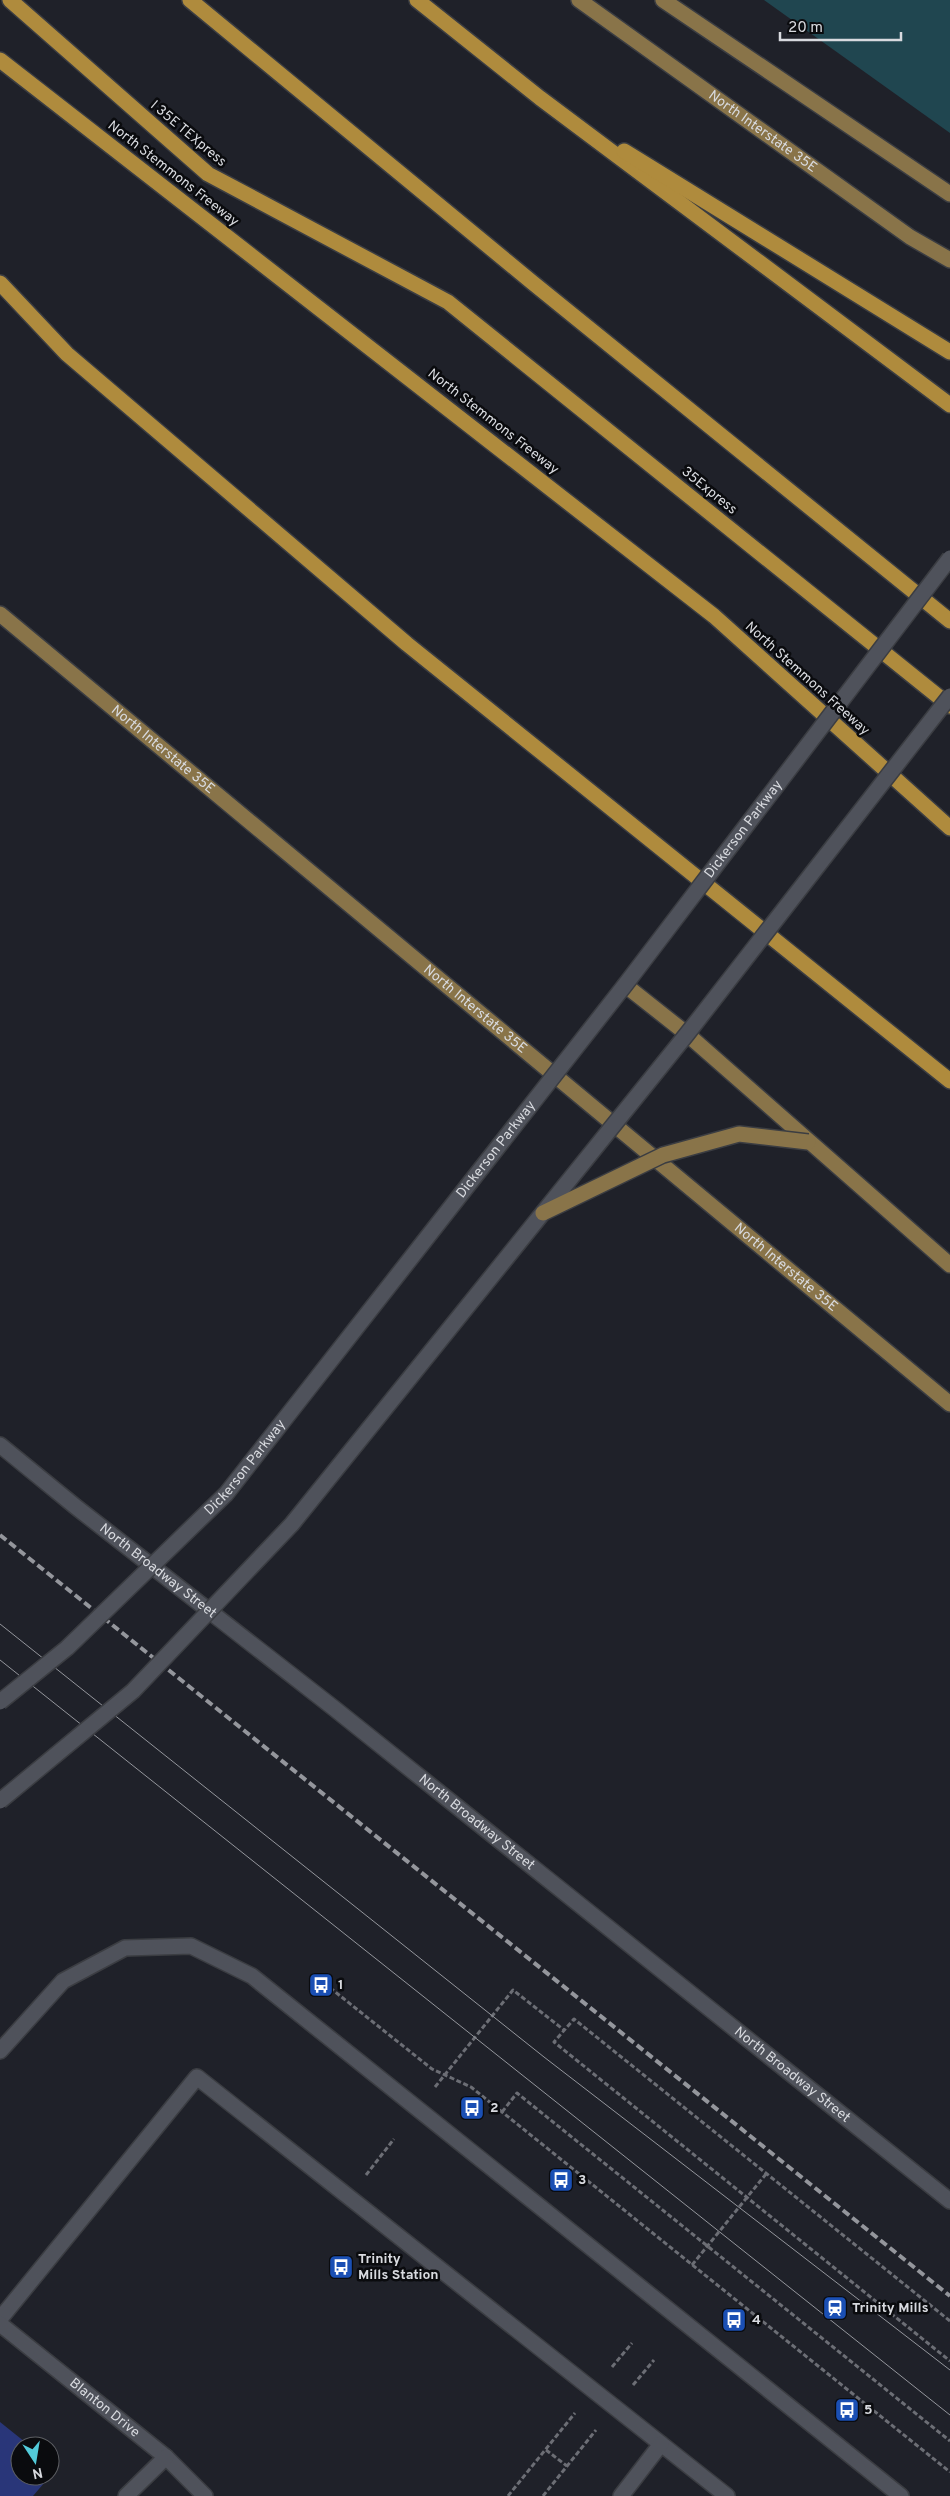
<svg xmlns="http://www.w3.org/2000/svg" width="950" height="2496" font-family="Overpass,sans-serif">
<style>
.water{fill:#204650}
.building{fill:#293679}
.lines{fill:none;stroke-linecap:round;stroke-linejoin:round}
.minor-casing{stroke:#3b3d42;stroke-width:18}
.major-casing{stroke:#3b3d42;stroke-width:18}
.highway-casing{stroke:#3b3d42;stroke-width:18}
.path{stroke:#6c6e75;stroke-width:3;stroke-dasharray:5 2.5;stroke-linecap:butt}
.minor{stroke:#4f525b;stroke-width:15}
.major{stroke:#897449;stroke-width:15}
.highway{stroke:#af8b3d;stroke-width:15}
.tram{stroke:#94969c;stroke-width:1}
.rail{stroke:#94969c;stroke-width:4;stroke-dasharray:8 4;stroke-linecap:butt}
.minor-bridge-casing{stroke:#3b3d42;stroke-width:18;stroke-linecap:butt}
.major-bridge-casing{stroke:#3b3d42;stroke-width:18;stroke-linecap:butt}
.minor-bridge{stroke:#4f525b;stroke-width:15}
.major-bridge{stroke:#897449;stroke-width:15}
.labels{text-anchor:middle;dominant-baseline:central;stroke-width:5;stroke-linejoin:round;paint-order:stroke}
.street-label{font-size:14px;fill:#d8dadf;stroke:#0a0b0e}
.poi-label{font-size:14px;font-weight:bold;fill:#d8dadf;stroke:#0a0b0e;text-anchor:start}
</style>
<rect width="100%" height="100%" fill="#1f2129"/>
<polygon class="water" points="764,0 950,0 950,133"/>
<polygon class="building" points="0,2422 30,2446 20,2446 20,2476 50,2476 33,2496 0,2496"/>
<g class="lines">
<defs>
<g id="minor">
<path id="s1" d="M0 1445 76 1507 335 1709 950 2201"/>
<polyline points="0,2051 63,1981 125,1948 191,1946 252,1976 901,2496"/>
<polyline points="0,2319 197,2077 727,2496"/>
<path id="s2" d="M0 2324 166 2457 205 2496"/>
<polyline points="126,2496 166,2457"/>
<polyline points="621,2496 661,2444"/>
</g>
<g id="major">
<path id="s3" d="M579 0 910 237 950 260"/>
<polyline points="663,0 950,194"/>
<path id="s4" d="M0 614 950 1404"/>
<polyline points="625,985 687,1034 950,1265"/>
</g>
<g id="highway">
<polyline points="10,0 208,174 448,302 950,706"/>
<polyline points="190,0 533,283 950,621"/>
<polyline points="417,0 540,98 950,405"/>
<polyline points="0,60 714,616 950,828"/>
<polyline points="624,151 950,352"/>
<polyline points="0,283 67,354 407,644 950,1081"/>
</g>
</defs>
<use href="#minor" class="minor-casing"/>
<use href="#major" class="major-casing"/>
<use href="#highway" class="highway-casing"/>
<g class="path">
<polyline points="324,1983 432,2069 471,2087 950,2472"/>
<polyline points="435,2087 513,1990 564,2030"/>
<polyline points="502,2112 517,2093 950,2441"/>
<polyline points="366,2175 394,2139"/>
<polyline points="692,2265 766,2174"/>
<polyline points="950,2321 574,2019 554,2042 950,2361"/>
<polyline points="612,2367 632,2343"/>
<polyline points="633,2385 654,2360"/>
<polyline points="546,2450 567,2466"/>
<polyline points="508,2496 575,2413"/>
<polyline points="543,2496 596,2430"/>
</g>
<use href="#minor" class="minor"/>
<use href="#major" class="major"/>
<use href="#highway" class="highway"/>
<g class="tram">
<polyline points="0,1624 544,2057 950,2370"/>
<polyline points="0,1660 950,2415"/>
</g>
<polyline class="rail" points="0,1535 950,2296"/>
<defs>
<g id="minor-bridge">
<path id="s5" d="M0 1702 67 1648 226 1494 625 985 950 558"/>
<polyline points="0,1801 133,1691 292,1524 687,1034 950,696"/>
</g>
<polyline id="major-bridge" points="543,1213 663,1155 739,1134 808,1142"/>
</defs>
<use href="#minor-bridge" class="minor-bridge-casing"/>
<use href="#major-bridge" class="major-bridge-casing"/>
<use href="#minor-bridge" class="minor-bridge"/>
<use href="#major-bridge" class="major-bridge"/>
</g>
<defs>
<symbol id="bus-square" viewBox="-11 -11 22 22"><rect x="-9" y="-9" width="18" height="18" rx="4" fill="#1a4fb4" stroke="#0a0b0e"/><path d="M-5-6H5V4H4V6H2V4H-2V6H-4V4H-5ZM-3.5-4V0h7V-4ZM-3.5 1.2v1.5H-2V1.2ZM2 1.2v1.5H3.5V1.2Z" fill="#fff"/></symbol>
<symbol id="station-square" viewBox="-11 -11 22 22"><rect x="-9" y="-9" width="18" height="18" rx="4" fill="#1a4fb4" stroke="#0a0b0e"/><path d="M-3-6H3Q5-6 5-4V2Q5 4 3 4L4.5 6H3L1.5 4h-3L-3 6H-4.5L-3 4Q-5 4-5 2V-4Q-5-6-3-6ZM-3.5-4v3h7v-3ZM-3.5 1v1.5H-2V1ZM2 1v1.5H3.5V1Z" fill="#fff"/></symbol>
</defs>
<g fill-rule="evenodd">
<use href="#bus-square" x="307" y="1971" width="28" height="28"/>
<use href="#bus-square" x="458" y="2094" width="28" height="28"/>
<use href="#bus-square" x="547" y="2166" width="28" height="28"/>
<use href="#bus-square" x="327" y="2253" width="28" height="28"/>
<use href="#station-square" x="821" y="2294" width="28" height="28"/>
<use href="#bus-square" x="720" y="2306" width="28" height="28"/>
<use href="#bus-square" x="833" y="2396" width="28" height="28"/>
</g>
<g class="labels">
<g class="street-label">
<text stroke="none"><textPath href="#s3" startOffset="226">North Interstate 35E</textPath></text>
<text transform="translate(188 134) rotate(40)">I 35E TEXpress</text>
<text transform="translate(173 174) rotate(38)">North Stemmons Freeway</text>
<text transform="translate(493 422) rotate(38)">North Stemmons Freeway</text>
<text transform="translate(709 491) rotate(39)">35Express</text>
<text transform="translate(807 679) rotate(42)">North Stemmons Freeway</text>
<text stroke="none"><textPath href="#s4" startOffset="212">North Interstate 35E</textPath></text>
<text stroke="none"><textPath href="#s5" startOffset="1150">Dickerson Parkway</textPath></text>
<text stroke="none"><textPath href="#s4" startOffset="618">North Interstate 35E</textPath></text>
<text stroke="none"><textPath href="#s5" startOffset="745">Dickerson Parkway</textPath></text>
<text stroke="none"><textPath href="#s4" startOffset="1022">North Interstate 35E</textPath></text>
<text stroke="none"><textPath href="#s5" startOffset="340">Dickerson Parkway</textPath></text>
<text stroke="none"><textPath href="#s1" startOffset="202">North Broadway Street</textPath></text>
<text stroke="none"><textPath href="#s1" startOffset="608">North Broadway Street</textPath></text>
<text stroke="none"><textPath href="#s1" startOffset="1012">North Broadway Street</textPath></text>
<text stroke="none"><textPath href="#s2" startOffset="134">Blanton Drive</textPath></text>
</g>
<g class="poi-label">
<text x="338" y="1985">1</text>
<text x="490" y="2108">2</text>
<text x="578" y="2180">3</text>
<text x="358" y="2259">Trinity<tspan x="358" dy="16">Mills Station</tspan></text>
<text x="852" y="2308">Trinity Mills</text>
<text x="752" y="2320">4</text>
<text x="864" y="2410">5</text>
</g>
</g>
<g transform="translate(35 2461) rotate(168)"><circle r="24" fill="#0a0b0e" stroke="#5c5e62"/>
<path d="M0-4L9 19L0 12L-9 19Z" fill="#52cbda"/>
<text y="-8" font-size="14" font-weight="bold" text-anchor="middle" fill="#d8dadf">N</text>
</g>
<path d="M780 32v8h121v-8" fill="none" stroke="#d8dadf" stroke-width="2.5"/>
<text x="788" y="32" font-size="15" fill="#d8dadf" stroke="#0a0b0e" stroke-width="4" paint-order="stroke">20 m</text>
</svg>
